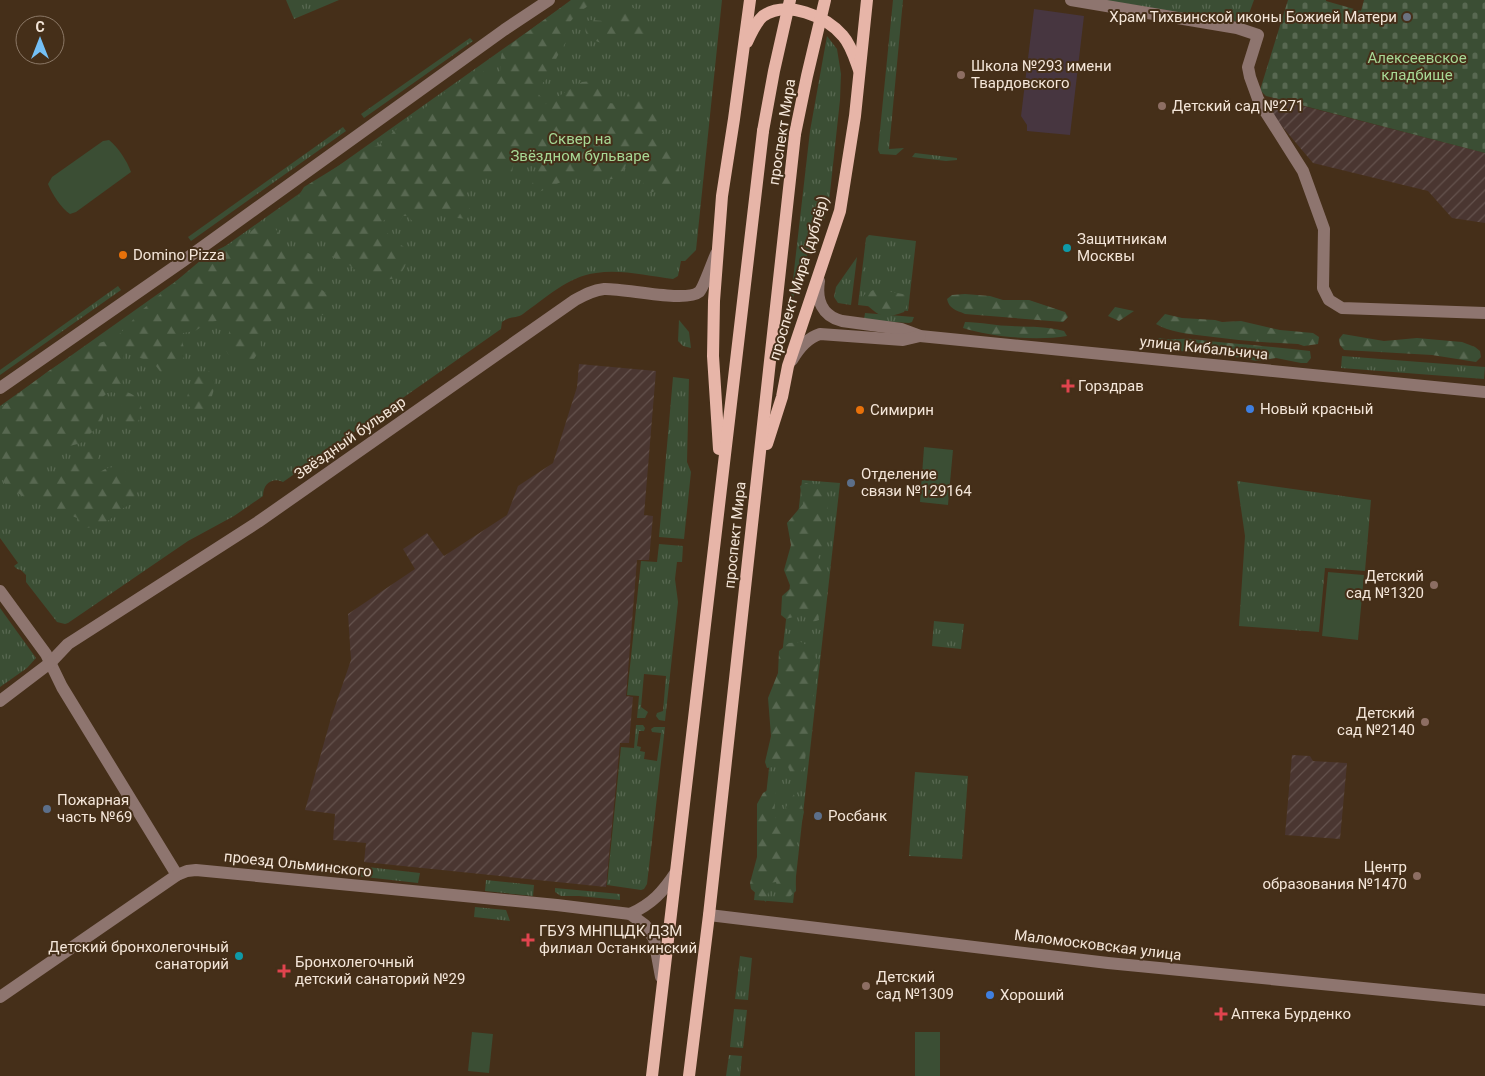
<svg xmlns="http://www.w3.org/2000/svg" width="1485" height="1076" font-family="Roboto,sans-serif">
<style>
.industrial{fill:url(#industrial-furrows)}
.medical{fill:#473640}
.grass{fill:url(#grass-tufts)}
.forest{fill:url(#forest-firs)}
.cemetery{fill:url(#cemetery-stones)}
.pitch{fill:#3b4e34}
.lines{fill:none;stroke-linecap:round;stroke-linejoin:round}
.minor{stroke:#8e756f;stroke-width:12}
.major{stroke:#e7b5a8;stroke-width:12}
.major-bridge{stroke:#e7b5a8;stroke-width:12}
.worship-dot{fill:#6b7280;stroke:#452f19;stroke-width:2}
.education-dot{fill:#8d6e63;stroke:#452f19;stroke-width:2}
.culture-dot{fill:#0f9aa8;stroke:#452f19;stroke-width:2}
.food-dot{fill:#e8710a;stroke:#452f19;stroke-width:2}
.health-dot{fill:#e0444e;stroke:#452f19;stroke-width:2}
.shop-dot{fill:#3f7fe0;stroke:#452f19;stroke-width:2}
.service-dot{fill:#5c6f8a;stroke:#452f19;stroke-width:2}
.labels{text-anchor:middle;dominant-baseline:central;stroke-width:4;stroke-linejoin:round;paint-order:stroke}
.poi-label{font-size:15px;fill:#f4e6d9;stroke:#452f19;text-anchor:start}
.park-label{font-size:15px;fill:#a7d895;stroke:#452f19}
.street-label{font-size:15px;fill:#f4e6d9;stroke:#452f19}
</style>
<defs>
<pattern id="industrial-furrows" width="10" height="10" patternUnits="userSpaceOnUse" patternTransform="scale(1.25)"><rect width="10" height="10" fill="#4a3631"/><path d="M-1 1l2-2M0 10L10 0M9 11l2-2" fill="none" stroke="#65534e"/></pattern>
<pattern id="grass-tufts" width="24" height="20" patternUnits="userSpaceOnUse" patternTransform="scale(1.25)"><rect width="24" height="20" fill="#3b4e34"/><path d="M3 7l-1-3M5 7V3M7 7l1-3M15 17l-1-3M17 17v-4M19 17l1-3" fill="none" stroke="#586851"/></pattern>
<pattern id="forest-firs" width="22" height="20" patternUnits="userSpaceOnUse" patternTransform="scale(1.25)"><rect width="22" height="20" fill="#3b4e34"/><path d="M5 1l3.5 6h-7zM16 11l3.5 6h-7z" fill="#586851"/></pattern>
<pattern id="cemetery-stones" width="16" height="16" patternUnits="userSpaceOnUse" patternTransform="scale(1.25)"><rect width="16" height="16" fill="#3b4e34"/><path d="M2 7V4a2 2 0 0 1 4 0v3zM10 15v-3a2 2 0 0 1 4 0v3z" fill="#586851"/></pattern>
</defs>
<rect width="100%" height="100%" fill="#452f19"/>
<g class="industrial">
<polygon points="1272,98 1485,153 1485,223 1452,218 1428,191 1313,163 1269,111"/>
<polygon points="579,364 656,371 644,515 653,516 649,560 637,560 626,696 633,697 629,743 620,743 606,887 364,862 366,843 333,840 335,814 305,810 331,718 351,660 348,614 415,569 403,549 427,533 444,556 507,515 518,486 553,463 577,387"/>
<polygon points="1292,755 1310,756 1313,761 1347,763 1340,839 1285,835"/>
</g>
<polygon class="medical" points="1034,9 1084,16 1070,135 1027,131 1027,125 1021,116"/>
<g class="grass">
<polygon points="286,0 339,0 294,19"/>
<path d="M572 0H722L696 250 685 261H681L678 276 673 279C648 276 621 269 596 273 569 276 544 299 523 314 516 319 511 315 502 322L501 329 283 482C272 477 263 484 263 496L234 516 188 541 68 623 65 624 57 622 26 582V575L21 570 17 569 14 566 18 563 0 538V406Z"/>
<polygon points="893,0 903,0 889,149 904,148 896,155 880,154 878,150"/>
<polygon points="1103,0 1254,0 1247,19 1239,22"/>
<polygon points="827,36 837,49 841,74 840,100 829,202 825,217 798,275 788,323 810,131"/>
<polygon points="470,38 473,41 364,118 361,114"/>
<polygon points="343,127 346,131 191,241 188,237"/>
<polygon points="915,153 957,158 957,160 946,161 912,157"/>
<polygon points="869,235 916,241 908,311 858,305 866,238"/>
<polygon points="857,257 851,305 838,303 834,297 836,287"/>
<polygon points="118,286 121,290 0,375 0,370"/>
<polygon points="865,313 914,317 912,322 909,323 864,320"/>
<polygon points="679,320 689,332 691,348 683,346 678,341"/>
<polygon points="1342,356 1485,367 1484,379 1341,368"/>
<polygon points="673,377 689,379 687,462 691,472 684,539 659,537"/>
<polygon points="802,480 840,483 793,903 754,900"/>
<polygon points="1237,481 1371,500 1365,571 1325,568 1319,632 1239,626 1245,536"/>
<polygon points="659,544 683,546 682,562 677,562 675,579 678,602 665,721 659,720 656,716 657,713 663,711 666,676 644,674 641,707 648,712 645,718 637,718 639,696 627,695 641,561 657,562"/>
<polygon points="0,608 36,658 27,668 0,687"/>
<polygon points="934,621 964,624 961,649 932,646"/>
<polygon points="636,725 643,725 645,728 644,731 639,731 637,746 641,747 640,751 645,752 644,759 657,761 661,733 652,732 651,729 654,727 665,727 647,884 644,889 641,890 607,885 621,747 634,748"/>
<polygon points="915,772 968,776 962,859 909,856"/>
<polygon points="350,865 420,873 418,883 356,876 353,874"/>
<polygon points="486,880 534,885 533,896 485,891"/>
<polygon points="555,888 620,894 620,900 579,896 561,896 555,892"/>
<polygon points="475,907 506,910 510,921 474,917"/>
<polygon points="740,956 752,958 748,1000 735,999"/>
<polygon points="734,1009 747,1010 743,1048 730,1047"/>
<polygon points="729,1055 742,1056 740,1076 726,1076"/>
</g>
<g class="forest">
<path d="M571 0H596L577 14 570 22 567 40 557 57 549 77 535 90 541 97 544 105 582 82 592 81 605 94 607 103 625 104 630 86C643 95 641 104 658 107 658 113 657 122 659 127 663 136 672 140 676 148 683 158 679 172 676 182L650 193 642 189 645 171 644 161 637 156 628 160C624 172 617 182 602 179 595 177 592 173 584 174 569 177 553 186 539 192L531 187C534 177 540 171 541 160L535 153 526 151C516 156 514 161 512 172L503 175C488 169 472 171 462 185L467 193 465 202 470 209 467 219 457 218 449 213H432C422 225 419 231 408 216H403L398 224 393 225 386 219C381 222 380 225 382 231L395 237 397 242 404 247 408 258C401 281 391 283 370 275 365 274 359 272 355 270 353 268 351 266 349 265 342 261 339 262 332 256V245L327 237 308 238 299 234 292 227 290 218 291 208 304 187 361 152 379 145 400 126 473 72 483 71 490 76 499 77C502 67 499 59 503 50Z"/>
<path d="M626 6 643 11C647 19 651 31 645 38 633 41 632 37 622 35 610 34 611 50 592 39 584 34 585 30 586 22L590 20 603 21 613 11 622 9Z"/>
<path d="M269 223C279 230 283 241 287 251H293L299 249 317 257 320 263 315 276V283C325 296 327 287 331 308L327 314C313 319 302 309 288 306L263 328 260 334 261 348 254 359C243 362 223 359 226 344 226 338 230 334 230 327L225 322 219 320 206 324 195 331 183 333 182 340 185 353 180 370C174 375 169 376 162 374L153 362 140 358 136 352 130 351 124 353 122 391C139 393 148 409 136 424L122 425 118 420 123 401 114 392 107 393 102 398 103 417 101 423 81 443 59 449 41 468C41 476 43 480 49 486L55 484 56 478C71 471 72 458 83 453 87 452 91 451 95 450L99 456 94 468 98 474C106 467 113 466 123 468 130 477 141 493 131 504 127 507 121 508 118 512 109 522 97 528 83 528L78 524 77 518 65 513 52 517C47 512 46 506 41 500L35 498 28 500 5 484 0 476V408C33 384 76 344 116 339 121 330 131 325 136 315L207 255 246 236 256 227 263 224Z"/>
<path d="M875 289 908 295 909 300 904 312C883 320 878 316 863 301L864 295Z"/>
<path d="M965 294 990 296 1003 300H1029L1065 312 1068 317 1063 322 965 314C956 310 949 309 947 299L952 295Z"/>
<polygon points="1115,307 1134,311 1119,321 1108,316"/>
<path d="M1165 314 1182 318 1215 320 1222 322 1241 321 1280 330 1313 333 1319 337 1318 344 1304 346 1298 344C1266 343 1236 340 1205 336 1189 334 1169 332 1156 324Z"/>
<path d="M965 322C981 322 997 326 1012 326 1030 327 1046 326 1064 331L1067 336C1037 341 991 337 963 328Z"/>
<polygon points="1343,334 1384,341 1417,338 1462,342 1475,347 1480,351 1481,357 1476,362 1432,355 1344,350 1340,345 1339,339"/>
<path d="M1161 338C1171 341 1181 338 1191 339 1231 344 1271 346 1310 351L1311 358 1307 363H1301L1276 358 1257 361 1213 353 1162 350 1151 345 1154 339Z"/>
<path d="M209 371C220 382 211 398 207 410 200 414 193 409 187 405 185 395 193 381 199 373Z"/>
<path d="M806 483C814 484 825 493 828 501L825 545 817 555C823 567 830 583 826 597 824 606 817 610 819 620L813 622 804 614 786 619 781 615 782 596 791 588 784 570 791 545 787 523 803 504 800 486Z"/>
<polygon points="801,642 812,648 818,665 804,767 797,777 791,774 786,762 782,758 774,767 767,768 765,762 771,736 768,698 778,673 779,651 789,643"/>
<polygon points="771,788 776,791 774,816 778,821 784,820 787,814 786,807 796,791 804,812 795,851 796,891 786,900 781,900 776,882 770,883 766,902 751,889 750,883 757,857 757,804 763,793"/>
</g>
<polygon class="cemetery" points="1288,0 1326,0 1326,1 1361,11 1364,0 1485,0 1485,153 1266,96 1260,90"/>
<g class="pitch">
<path d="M109 140C118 147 127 161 131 172L76 212 70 214C61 208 52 194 48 184L52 177 103 141Z"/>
<polygon points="924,447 953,450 948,505 920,502"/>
<polygon points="1328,572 1364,575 1358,640 1322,636"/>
<polygon points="472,1032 493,1034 489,1073 468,1071"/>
<rect x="915" y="1032" width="25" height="44"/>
</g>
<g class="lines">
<g class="minor">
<polyline points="1071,0 1237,28 1258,35 1248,67 1250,77 1258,99 1265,111 1303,171 1324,229 1323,288 1329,300 1342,308 1485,313"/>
<path d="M819 281C816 300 822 316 842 321L901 329 920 336 1485 392"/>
<path d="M792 360C799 348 807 338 820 334L903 340 920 336"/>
<polyline points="0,388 183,261 504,30 549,0"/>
<polyline points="0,591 46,654 62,687 177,875"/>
<path d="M0 701 50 663 68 644 258 522 575 300C584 295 593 290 604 289 624 288 686 303 699 292 703 289 713 261 716 254"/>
<path d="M630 914C652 904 663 892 676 872"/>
<polyline points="709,915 1108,963 1485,1000"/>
<polyline points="0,997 177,875 187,871 196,870 557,905 630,914 645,925 654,939 661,977"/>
</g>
<g class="major">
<path d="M747 42C751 33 756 22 763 16 787 0 826 16 843 36 851 45 855 59 859 70"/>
<polyline points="767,444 782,397 788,366 840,211 855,116 867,0"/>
<polyline points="719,449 713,356 714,301 722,196 734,119 750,0"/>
<polyline points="652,1076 763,131"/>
<polyline points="689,1076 709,915 795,134"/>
</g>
<g class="major-bridge">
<polyline points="763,131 774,71 790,0"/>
<polyline points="795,134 807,76 825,0"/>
</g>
</g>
<circle class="worship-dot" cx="1407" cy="17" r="5"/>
<g class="education-dot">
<circle cx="961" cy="75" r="5"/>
<circle cx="1162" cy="106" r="5"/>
<circle cx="1434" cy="585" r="5"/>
<circle cx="1425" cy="722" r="5"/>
<circle cx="1417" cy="876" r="5"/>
<circle cx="866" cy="986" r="5"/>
</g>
<g class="culture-dot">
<circle cx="1067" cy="248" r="5"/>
<circle cx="239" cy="956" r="5"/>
</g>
<g class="food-dot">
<circle cx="123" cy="255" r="5"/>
<circle cx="860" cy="410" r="5"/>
</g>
<g class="health-dot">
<path d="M1065.5 378.5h5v5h5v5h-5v5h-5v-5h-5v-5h5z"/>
<path d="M525.5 932.5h5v5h5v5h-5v5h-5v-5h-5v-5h5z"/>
<path d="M281.5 963.5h5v5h5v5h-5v5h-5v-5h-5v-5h5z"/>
<path d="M1218.5 1006.5h5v5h5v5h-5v5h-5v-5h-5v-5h5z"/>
</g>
<g class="shop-dot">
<circle cx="1250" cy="409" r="5"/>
<circle cx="990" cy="995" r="5"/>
</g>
<g class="service-dot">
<circle cx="851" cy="483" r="5"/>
<circle cx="47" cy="809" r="5"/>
<circle cx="818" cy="816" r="5"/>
</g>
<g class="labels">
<g class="poi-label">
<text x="1397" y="17" text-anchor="end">Храм Тихвинской иконы Божией Матери</text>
<text x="971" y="66">Школа №293 имени<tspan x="971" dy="17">Твардовского</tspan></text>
<text x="1172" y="106">Детский сад №271</text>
<text x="1077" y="239">Защитникам<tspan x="1077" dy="17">Москвы</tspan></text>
<text x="133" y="255">Domino Pizza</text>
<text x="1078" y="386">Горздрав</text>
<text x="1260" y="409">Новый красный</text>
<text x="870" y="410">Симирин</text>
<text x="861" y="474">Отделение<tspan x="861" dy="17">связи №129164</tspan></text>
<text x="1424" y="576" text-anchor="end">Детский<tspan x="1424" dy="17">сад №1320</tspan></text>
<text x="1415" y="713" text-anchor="end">Детский<tspan x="1415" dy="17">сад №2140</tspan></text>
<text x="57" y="800">Пожарная<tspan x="57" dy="17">часть №69</tspan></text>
<text x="828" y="816">Росбанк</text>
<text x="1407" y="867" text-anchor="end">Центр<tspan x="1407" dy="17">образования №1470</tspan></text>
<text x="539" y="931">ГБУЗ МНПЦДК ДЗМ<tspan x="539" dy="17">филиал Останкинский</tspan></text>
<text x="229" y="947" text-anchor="end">Детский бронхолегочный<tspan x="229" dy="17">санаторий</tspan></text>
<text x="295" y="962">Бронхолегочный<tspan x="295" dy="17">детский санаторий №29</tspan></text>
<text x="876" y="977">Детский<tspan x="876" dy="17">сад №1309</tspan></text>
<text x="1000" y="995">Хороший</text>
<text x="1231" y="1014">Аптека Бурденко</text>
</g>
<g class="park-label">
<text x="1417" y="58">Алексеевское<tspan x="1417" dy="17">кладбище</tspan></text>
<text x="580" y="139">Сквер на<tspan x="580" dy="17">Звёздном бульваре</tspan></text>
</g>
<g class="street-label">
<text transform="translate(782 132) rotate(-81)">проспект Мира</text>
<text transform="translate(799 278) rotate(-73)">проспект Мира (дублёр)</text>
<text transform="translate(1204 348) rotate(6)">улица Кибальчича</text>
<text transform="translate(350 438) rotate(-35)">Звёздный бульвар</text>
<text transform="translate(735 535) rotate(-84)">проспект Мира</text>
<text transform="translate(298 864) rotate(6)">проезд Ольминского</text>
<text transform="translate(1098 945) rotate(7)">Маломосковская улица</text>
</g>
</g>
<g transform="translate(40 40)"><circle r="24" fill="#452f19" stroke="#8b7866"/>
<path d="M0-4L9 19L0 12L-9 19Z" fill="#74c0f6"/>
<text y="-8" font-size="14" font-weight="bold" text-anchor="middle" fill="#f4e6d9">С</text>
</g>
</svg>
